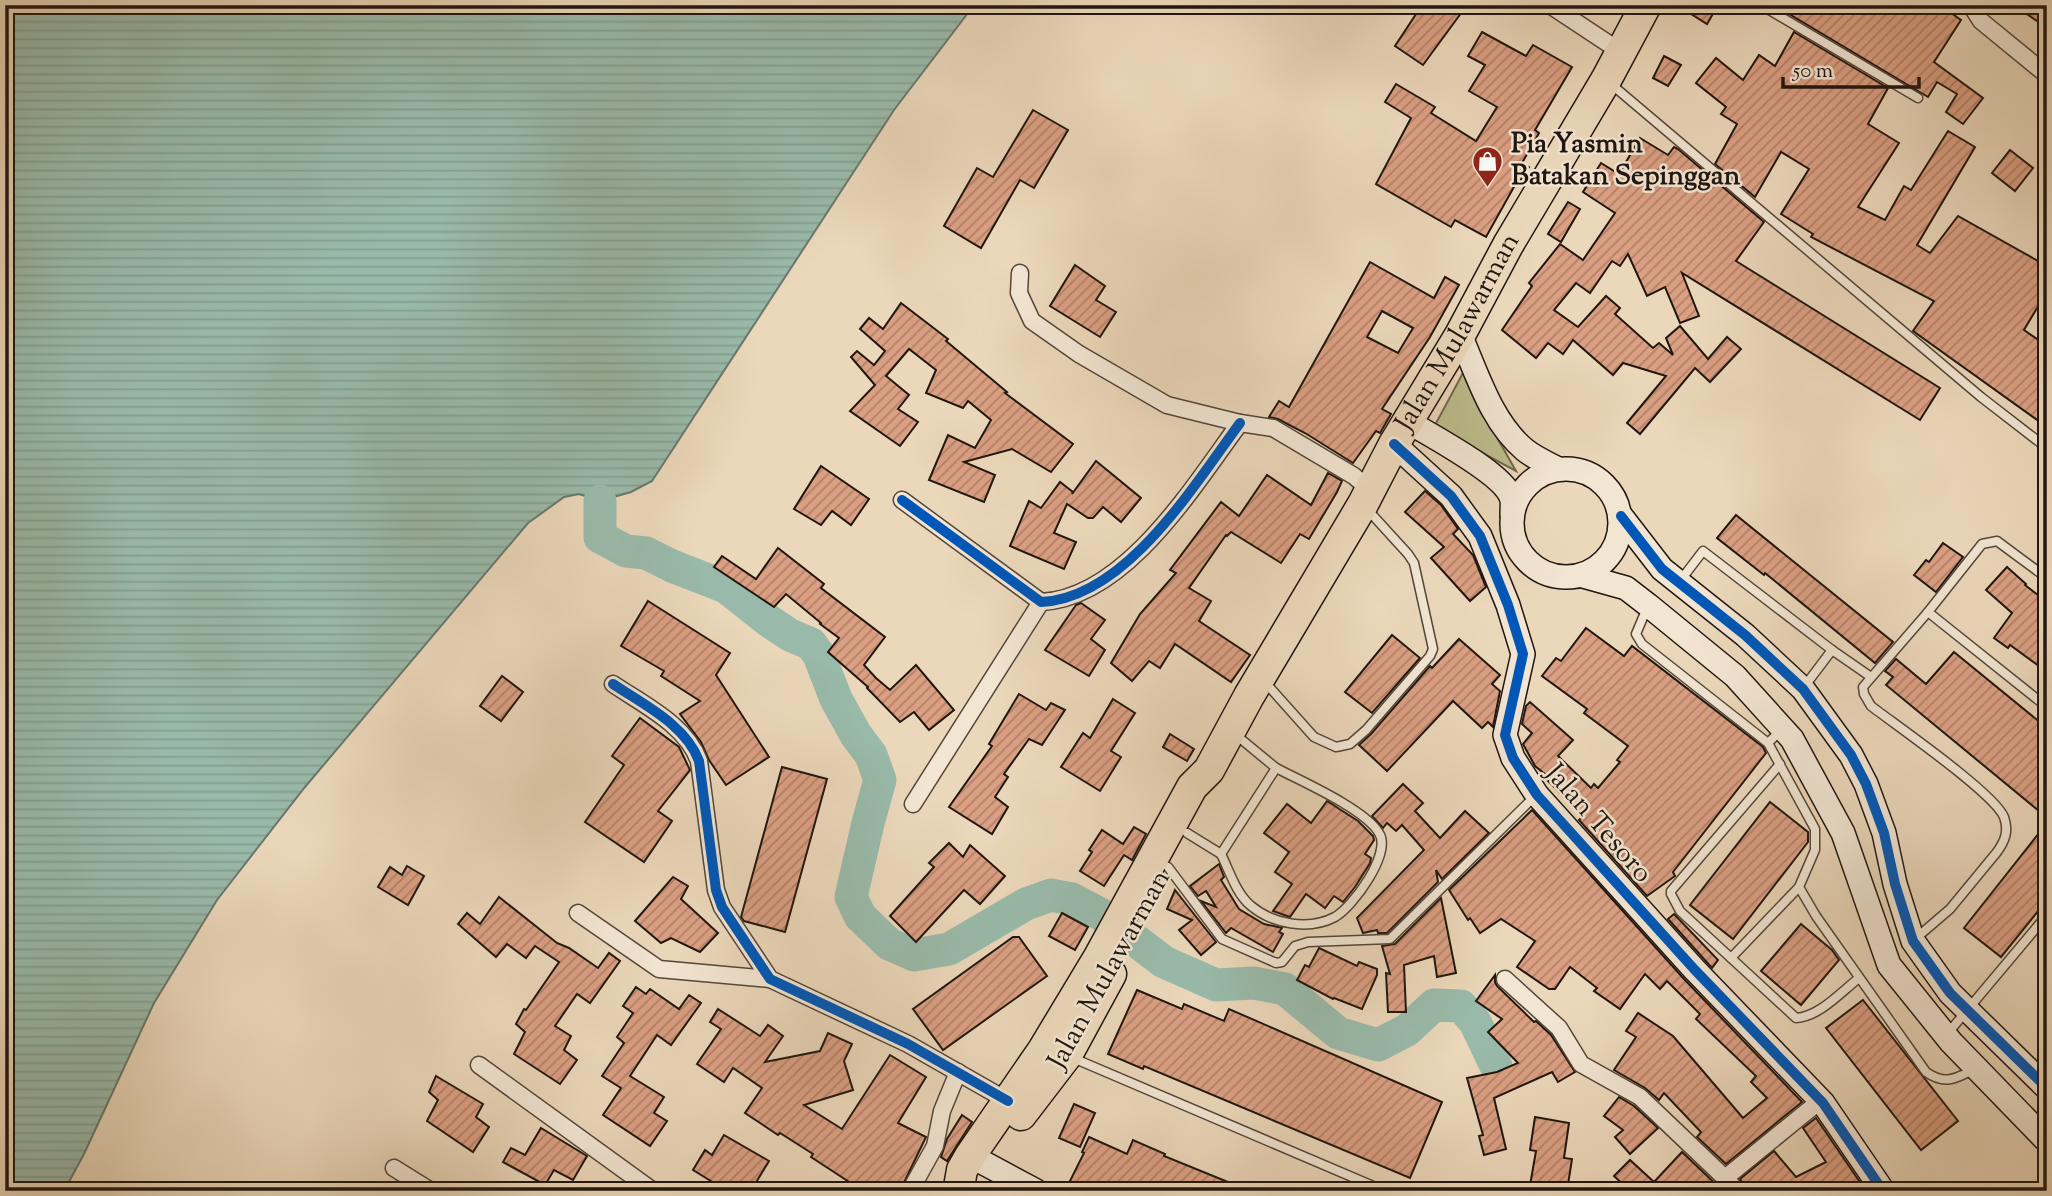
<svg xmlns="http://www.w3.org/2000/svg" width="2052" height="1196" font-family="'Sorts Mill Goudy',serif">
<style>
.green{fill:#bdbd8c;stroke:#6e6a4e;stroke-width:2}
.water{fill:url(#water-rules);stroke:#69786c;stroke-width:2}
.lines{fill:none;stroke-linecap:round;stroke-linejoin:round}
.river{stroke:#99baaa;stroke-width:33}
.building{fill:url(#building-hatch);stroke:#20160f;stroke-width:2;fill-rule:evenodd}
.lane-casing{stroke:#53463a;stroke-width:11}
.street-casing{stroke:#53463a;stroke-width:19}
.secondary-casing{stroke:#20160f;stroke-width:26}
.highway-casing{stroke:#20160f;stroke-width:33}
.lane{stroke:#f2e5d2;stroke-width:8}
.street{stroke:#f2e5d2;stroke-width:16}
.secondary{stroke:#f2e5d2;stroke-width:23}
.highway{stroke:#ebd7ba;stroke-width:30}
.cycleway-casing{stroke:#f2e5d2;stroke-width:15}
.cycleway{stroke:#0057b8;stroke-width:10}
.labels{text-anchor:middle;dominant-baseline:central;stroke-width:5;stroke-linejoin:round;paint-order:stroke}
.poi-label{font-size:28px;font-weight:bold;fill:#20160f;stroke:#f2e5d2;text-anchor:start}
.street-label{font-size:28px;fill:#20160f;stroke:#f2e5d2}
</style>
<defs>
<pattern id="water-rules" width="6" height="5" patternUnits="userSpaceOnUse" patternTransform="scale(1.75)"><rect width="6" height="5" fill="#99baaa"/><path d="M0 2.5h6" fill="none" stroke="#849f91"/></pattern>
<pattern id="building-hatch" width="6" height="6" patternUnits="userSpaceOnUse" patternTransform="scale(1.75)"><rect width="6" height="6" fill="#db9f82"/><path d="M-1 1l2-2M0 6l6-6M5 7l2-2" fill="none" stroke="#b18169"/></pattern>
</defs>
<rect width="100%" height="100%" fill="#ebd7ba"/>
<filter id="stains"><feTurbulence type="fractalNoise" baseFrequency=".00286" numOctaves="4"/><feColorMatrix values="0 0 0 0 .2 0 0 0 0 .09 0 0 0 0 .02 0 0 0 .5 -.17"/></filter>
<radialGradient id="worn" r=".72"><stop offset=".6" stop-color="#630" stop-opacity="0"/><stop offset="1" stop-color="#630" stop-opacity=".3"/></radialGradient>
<polygon class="green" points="1464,371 1482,411 1516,471 1434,427"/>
<polygon class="water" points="5,5 974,5 894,110 652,481 631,492 600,501 579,494 564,497 528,523 305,787 217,900 154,1003 84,1154 64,1191 5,1191"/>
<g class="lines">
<polyline class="river" points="600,501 600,537 626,551 646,553 672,566 726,587 769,621 790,635 811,644 819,655 836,699 856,735 871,755 880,780 868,823 851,897 860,916 889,944 914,955 949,949 1026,904 1051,895 1072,899 1102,915 1164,962 1216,985 1254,983 1285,989 1338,1033 1378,1045 1407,1030 1434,1005 1461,1006 1475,1022 1496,1066"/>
</g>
<g class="building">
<polygon points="1422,5 1467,5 1423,65 1395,46"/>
<polygon points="1677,5 1718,5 1707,24"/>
<polygon points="1774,5 1961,5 1954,15 1961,20 1934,62 1983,98 1963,124 1946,112 1957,94 1937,82 1928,97"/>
<polygon points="2014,5 2047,5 2047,28"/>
<polygon points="1482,32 1526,56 1533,45 1572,67 1535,130 1539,133 1522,163 1529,167 1517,186 1515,185 1486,237 1455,220 1451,227 1376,184 1411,118 1385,102 1396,84 1435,107 1431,113 1476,141 1497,107 1469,91 1485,65 1468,56"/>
<polygon points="1794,32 1888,88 1868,124 1899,143 1858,207 1885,220 1904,186 1911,190 1948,131 1975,147 1917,245 1930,253 1958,216 2047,266 2047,291 2024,330 2047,346 2047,427 1913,331 1934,301 1811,237 1813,234 1781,214 1809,169 1781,152 1755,197 1715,164 1737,124 1721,114 1726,107 1696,83 1716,58 1743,80 1759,55 1775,66"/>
<polygon points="1664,56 1681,65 1668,86 1653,78"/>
<polygon points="1033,110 1068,130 1034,188 1020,180 981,248 944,226 977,168 993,177"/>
<polygon points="1640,138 1668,155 1674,147 1678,149 1764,222 1736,261 1940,388 1920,420 1682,273 1699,316 1680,323 1665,287 1647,296 1628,254 1620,266 1612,261 1590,293 1576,283 1554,310 1578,327 1606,296 1620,308 1615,314 1653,348 1659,343 1673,355 1666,338 1680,326 1708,359 1727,337 1741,349 1710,382 1695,368 1640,434 1627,423 1666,376 1623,363 1613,375 1573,340 1563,354 1548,343 1536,358 1502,330 1532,286 1529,283 1560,244 1583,260 1615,213 1583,192 1601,163 1619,174"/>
<polygon points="2010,150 2033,168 2015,191 1992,173"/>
<polygon points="1568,202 1580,209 1561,242 1548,234"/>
<path d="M1370 262 1434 298 1445 277 1459 285 1430 337 1382 409 1391 414 1380 433 1376 431 1353 463 1305 433 1278 419 1269 417 1279 401 1289 407ZM1382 311 1413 328 1398 353 1367 337Z"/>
<polygon points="1075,265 1105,286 1096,300 1116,312 1100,337 1050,306"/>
<polygon points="901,303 948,339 946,341 1007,392 1005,393 1073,444 1051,472 1012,449 964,462 995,475 984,502 929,480 948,435 975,448 991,420 968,401 963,408 926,393 936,370 909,349 886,376 909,395 898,409 918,422 900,446 850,411 875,385 851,357 857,351 874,365 885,351 860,329 869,318 883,329"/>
<polygon points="1096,461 1141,498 1121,522 1103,507 1093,518 1088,518 1067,504 1054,533 1076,542 1064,569 1010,546 1029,501 1041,508 1060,482 1073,492 1072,494"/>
<polygon points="821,466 869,499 851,525 832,511 821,525 794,509"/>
<polygon points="1328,473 1342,481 1337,492 1309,539 1300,534 1281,563 1231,532 1227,536 1226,535 1189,588 1211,601 1199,621 1250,655 1231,682 1175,644 1160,668 1149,661 1132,681 1111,663 1140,614 1176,573 1170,570 1221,502 1239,516 1267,475 1311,505"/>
<polygon points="1425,491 1441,505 1458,529 1453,534 1473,555 1486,587 1470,601 1431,558 1444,547 1405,512"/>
<polygon points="1736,515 1893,642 1875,663 1765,573 1764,575 1717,538"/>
<polygon points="1943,543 1963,557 1936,592 1914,575 1926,560 1929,562"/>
<polygon points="778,548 824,584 821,588 885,637 864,665 876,678 890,690 916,665 954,710 929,730 914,712 900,722 867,688 868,687 828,652 839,638 820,624 821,623 786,594 774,607 714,567 722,556 756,579"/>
<polygon points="2007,567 2026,584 2025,585 2047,602 2047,672 2010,645 2008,648 1994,638 2012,613 1986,590"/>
<polygon points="648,601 730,653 716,675 769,757 726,785 709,760 701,742 680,714 700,701 661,676 664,671 621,646"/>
<polygon points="1081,603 1105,620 1091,639 1105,650 1089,676 1045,650 1076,605"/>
<polygon points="1586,628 1624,656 1632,646 1763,747 1766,753 1673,872 1675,876 1647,896 1579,820 1583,816 1548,781 1551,779 1535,766 1523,744 1532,733 1522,724 1526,706 1530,702 1573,740 1558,756 1591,788 1594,784 1598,788 1620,762 1617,760 1628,746 1584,713 1587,709 1542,676 1556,658 1561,661"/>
<polygon points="1392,635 1420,658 1372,713 1345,692"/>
<polygon points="1459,639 1500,675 1492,684 1500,691 1493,727 1488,722 1482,728 1453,701 1387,771 1359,745 1371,734 1430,666 1432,668"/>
<polygon points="1954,652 2047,728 2047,802 2039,811 1886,685 1893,677 1885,671 1896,659 1926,684"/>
<polygon points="502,676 523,692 501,721 480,706"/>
<polygon points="1019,694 1046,710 1051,703 1065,710 1042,745 1029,739 1004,774 1008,777 995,797 1008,807 992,834 949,807 992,746 989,744"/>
<polygon points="1113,699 1135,713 1111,751 1121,757 1100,791 1061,767 1083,733 1090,738"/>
<polygon points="640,718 679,747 690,770 658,811 672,821 644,862 585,822 624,765 612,756"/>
<polygon points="1170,734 1194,749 1187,761 1163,747"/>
<polygon points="782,767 827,779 785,932 744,921 741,917"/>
<polygon points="1403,784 1423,803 1415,811 1440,838 1465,811 1489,833 1442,879 1436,870 1438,882 1387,933 1378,933 1377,930 1363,933 1357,918 1424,850 1402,825 1396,831 1387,823 1383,828 1372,816"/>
<polygon points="1327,801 1358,821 1373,836 1374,840 1365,854 1371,858 1370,863 1355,887 1343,902 1334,896 1325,908 1306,894 1290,917 1273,911 1292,884 1275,872 1289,852 1264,833 1287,804 1311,823"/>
<polygon points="1770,802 1808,832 1808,842 1733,939 1690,905"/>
<polygon points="1532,810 1684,979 1802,1102 1726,1164 1697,1137 1701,1132 1664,1093 1659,1100 1645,1088 1614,1070 1636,1037 1626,1031 1638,1013 1673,1036 1743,1118 1767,1098 1751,1082 1756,1076 1696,1019 1700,1014 1667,981 1660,989 1645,974 1620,1009 1594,991 1597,988 1570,967 1555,989 1549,989 1517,967 1535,941 1501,919 1480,933 1470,918 1468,920 1449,890"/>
<polygon points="2047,823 2047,900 2001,957 1964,928"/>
<polygon points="1134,827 1146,834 1132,860 1124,855 1104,886 1080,871 1092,852 1089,850 1102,830 1123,844"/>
<polygon points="949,843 963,857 970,845 1005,876 980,904 964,890 916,942 890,916 934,867 929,863"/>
<polygon points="1219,864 1224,877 1221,880 1239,909 1264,924 1282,928 1279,932 1283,934 1273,952 1231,928 1226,933 1201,901 1216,907 1206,891 1198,896 1190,886"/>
<polygon points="407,866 424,876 408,905 378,887 390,867 402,875"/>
<polygon points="673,877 688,886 681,899 718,933 700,952 671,938 661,943 635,921"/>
<polygon points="1175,890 1216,942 1201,955 1179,930 1192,920 1167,909"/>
<polygon points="499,897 557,943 569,948 598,968 609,953 620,961 590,1003 577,994 555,1026 571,1036 564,1050 577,1060 560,1084 514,1054 525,1032 516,1024 524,1009 526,1010 559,962 535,946 526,958 507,944 496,957 458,924 467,913 480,924"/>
<polygon points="1441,898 1456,973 1437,977 1434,956 1404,965 1406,1012 1388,1012 1386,973 1390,974 1382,946 1395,944"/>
<polygon points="1062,913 1088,927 1075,950 1049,936"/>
<polygon points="1674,914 1718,960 1712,968 1668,919"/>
<polygon points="1801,924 1832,950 1839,960 1801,1005 1761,971"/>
<polygon points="1013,937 1019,937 1047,976 943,1050 913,1009"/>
<polygon points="1319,948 1357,966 1359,962 1377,969 1377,975 1362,1009 1334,998 1333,999 1297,980 1305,965 1309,967"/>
<polygon points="1495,975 1495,982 1497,986 1534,1022 1536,1021 1551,1035 1575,1072 1558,1082 1552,1072 1494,1098 1506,1149 1484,1155 1479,1136 1483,1135 1467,1078 1497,1072 1518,1063 1488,1032 1502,1019 1476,1001"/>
<polygon points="636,987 646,994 650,989 679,1009 689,995 701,1003 671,1045 657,1035 630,1076 664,1097 654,1113 667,1121 650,1146 603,1115 621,1088 602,1076 624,1043 617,1037 633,1013 623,1006"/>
<polygon points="1137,990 1182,1009 1184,1004 1224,1021 1229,1009 1442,1102 1410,1178 1144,1066 1143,1069 1108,1054"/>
<polygon points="1863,1000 1958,1121 1921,1150 1826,1028"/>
<polygon points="718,1009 760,1036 768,1025 783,1036 765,1062 820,1051 828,1033 852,1044 844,1061 853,1090 804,1105 842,1129 890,1055 926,1077 898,1123 926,1137 900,1191 863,1191 811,1157 813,1154 780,1133 778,1135 745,1113 762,1088 733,1068 724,1082 697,1064 721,1029 710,1022"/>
<polygon points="436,1076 483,1104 476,1117 489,1127 473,1152 427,1121 438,1100 429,1092"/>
<polygon points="1619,1097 1634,1106 1658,1128 1630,1154 1615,1137 1623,1130 1604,1116"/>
<polygon points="1074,1104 1095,1113 1080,1147 1059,1138"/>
<polygon points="962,1115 972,1122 947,1161 941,1157 947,1139"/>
<polygon points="1535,1117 1569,1123 1564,1158 1572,1159 1567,1191 1529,1191 1536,1151 1530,1150"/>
<polygon points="1816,1118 1866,1191 1747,1191 1740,1179 1774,1151 1796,1177 1826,1162 1803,1128"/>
<polygon points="541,1128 587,1156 573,1180 554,1170 545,1185 503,1162 511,1148 525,1155"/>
<polygon points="724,1135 769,1161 752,1189 741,1183 736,1191 727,1191 693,1170 705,1150 712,1155"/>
<polygon points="1089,1137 1127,1154 1133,1140 1165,1154 1164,1156 1250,1191 1065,1191 1084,1153 1082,1152"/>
<polygon points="1682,1152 1723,1191 1630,1191 1614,1176 1630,1160 1654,1182"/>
</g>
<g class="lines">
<defs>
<g id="lane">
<polyline points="1761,5 1918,98"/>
<polyline points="1611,84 1981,397 2047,448"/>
<polyline points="2044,311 2047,312"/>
<polyline points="2047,578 1997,541 1982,544 1928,612 2047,707"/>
<polyline points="1680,581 1703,551 1832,650 1871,677"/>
<polyline points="1647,608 1636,634 1642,644 1768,743 1780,731"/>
<polyline points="1264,681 1314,737 1336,747 1350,744 1366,730 1430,656 1433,649 1414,563 1408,554 1367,509"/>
<polyline points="1804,687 1832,650"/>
<path d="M1768 743 1815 829V850L1799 887 1816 916 1926 1072C1946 1086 1956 1078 1975 1069"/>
<polyline points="1780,764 1671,891 1671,894 1680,911 1731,958 1799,887"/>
<polyline points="1187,833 1221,854 1276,768 1236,735"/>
<path d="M1221 854C1229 870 1236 893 1250 905 1272 924 1308 931 1335 917 1353 907 1392 853 1379 833 1365 809 1301 781 1276 768"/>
<polyline points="1168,867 1222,939 1276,963 1282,962 1295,946 1308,942 1390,939 1534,797"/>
<path d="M1915 939 1950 909 1997 852C2005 841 2009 831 2004 817 1994 793 1897 726 1871 706L1864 694 1863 687 1928 612"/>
<path d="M1731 958 1796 1018C1819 1017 1841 992 1859 978"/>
<polyline points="1948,1033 2047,915"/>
<polyline points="1073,1058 1385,1191"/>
</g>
<g id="street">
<polyline points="1550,5 1621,52"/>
<polyline points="1975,5 1974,10 1981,21 2047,75"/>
<polyline points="1020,273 1019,293 1032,321 1079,354 1167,405 1240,423 1273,428 1354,476 1370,490"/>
<path d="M902 500 1041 602C1126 598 1194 485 1240 423"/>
<path d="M613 684C644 705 686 725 699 761L716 890 722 907 770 979 908 1044 1008 1101"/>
<polyline points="913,804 1041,602"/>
<polyline points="578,913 659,969 770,979"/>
<polyline points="1505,979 1559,1028 1581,1064 1640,1097 1726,1179"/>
<polyline points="479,1065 653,1191"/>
<polyline points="394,1168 431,1191"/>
<polyline points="910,1191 935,1146 942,1111 958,1072"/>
<polyline points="1737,1191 1726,1179 1730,1174 1821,1100"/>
</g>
<g id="secondary">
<path d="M1460 335C1477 373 1491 422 1525 450 1535 458 1547 463 1558 469"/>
<path d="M1407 421C1430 435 1503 473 1511 497 1513 501 1512 509 1512 514"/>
<polyline points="1394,444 1451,496 1480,536 1508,605 1523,654 1505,735 1513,758 1537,795 1694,969 1823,1103 1883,1191"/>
<circle cx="1566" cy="523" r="54"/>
<polyline points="1621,516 1662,569 1745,635 1803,689 1851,755 1866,784 1884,833 1895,884 1913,941 1950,993 2047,1088"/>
<polyline points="1583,576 1626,588 1648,605 1735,676 1792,739 1843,833 1889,965 1951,1042 2047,1141"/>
<polyline points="982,1162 1036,1191"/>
</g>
<g id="highway">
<polyline points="1021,1115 1067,1055 1111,974"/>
<path id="s1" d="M959 1187 962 1170 970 1156 1043 1050 1099 957 1192 787 1209 770 1249 696 1363 504 1394 444 1460 335 1508 245 1606 80 1646 5"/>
</g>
</defs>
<use href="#lane" class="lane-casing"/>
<use href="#street" class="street-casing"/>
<use href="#secondary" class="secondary-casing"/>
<use href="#highway" class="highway-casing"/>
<use href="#lane" class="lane"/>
<use href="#street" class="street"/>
<use href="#secondary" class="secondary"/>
<use href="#highway" class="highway"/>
<defs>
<g id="cycleway">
<polyline points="1394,444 1451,496 1480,536 1508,605 1523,654 1505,735 1513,758 1537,795 1694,969 1823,1103 1883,1191"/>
<path d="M902 500 1041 602C1126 598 1194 485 1240 423"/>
<polyline points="1621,516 1662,569 1745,635 1803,689 1851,755 1866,784 1884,833 1895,884 1913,941 1950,993 2047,1088"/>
<path d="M613 684C644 705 686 725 699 761L716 890 722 907 770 979 908 1044 1008 1101"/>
</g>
</defs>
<use href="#cycleway" class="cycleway-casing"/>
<use href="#cycleway" class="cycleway"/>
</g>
<defs>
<symbol id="shop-pin" viewBox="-11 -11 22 30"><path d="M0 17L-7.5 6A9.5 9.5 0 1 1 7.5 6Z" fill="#8f2418" stroke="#f2e5d2"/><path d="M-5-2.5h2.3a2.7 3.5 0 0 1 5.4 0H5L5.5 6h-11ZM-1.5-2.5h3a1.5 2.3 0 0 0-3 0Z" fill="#fff"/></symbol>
</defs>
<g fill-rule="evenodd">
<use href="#shop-pin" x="1470" y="144" width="35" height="47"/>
</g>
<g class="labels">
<g class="poi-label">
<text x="1511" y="145">Pia Yasmin<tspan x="1511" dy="32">Batakan Sepinggan</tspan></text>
</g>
<g class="street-label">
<text stroke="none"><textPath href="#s1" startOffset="992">Jalan Mulawarman</textPath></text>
<text transform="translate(1598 824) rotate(49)">Jalan Tesoro</text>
<text transform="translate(1110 970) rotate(-61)">Jalan Mulawarman</text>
</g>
</g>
<rect width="2052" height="1196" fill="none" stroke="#ebd7ba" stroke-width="28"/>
<rect x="7" y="7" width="2038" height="1182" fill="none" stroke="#20160f" stroke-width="3.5"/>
<rect x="14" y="14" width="2024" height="1168" fill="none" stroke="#20160f" stroke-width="2"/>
<path d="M1783 77v10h136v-10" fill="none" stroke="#20160f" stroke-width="3.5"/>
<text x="1793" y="77" font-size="21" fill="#20160f" stroke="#f2e5d2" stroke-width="5" paint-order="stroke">50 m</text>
<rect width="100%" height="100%" filter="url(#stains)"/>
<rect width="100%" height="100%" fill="url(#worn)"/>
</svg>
